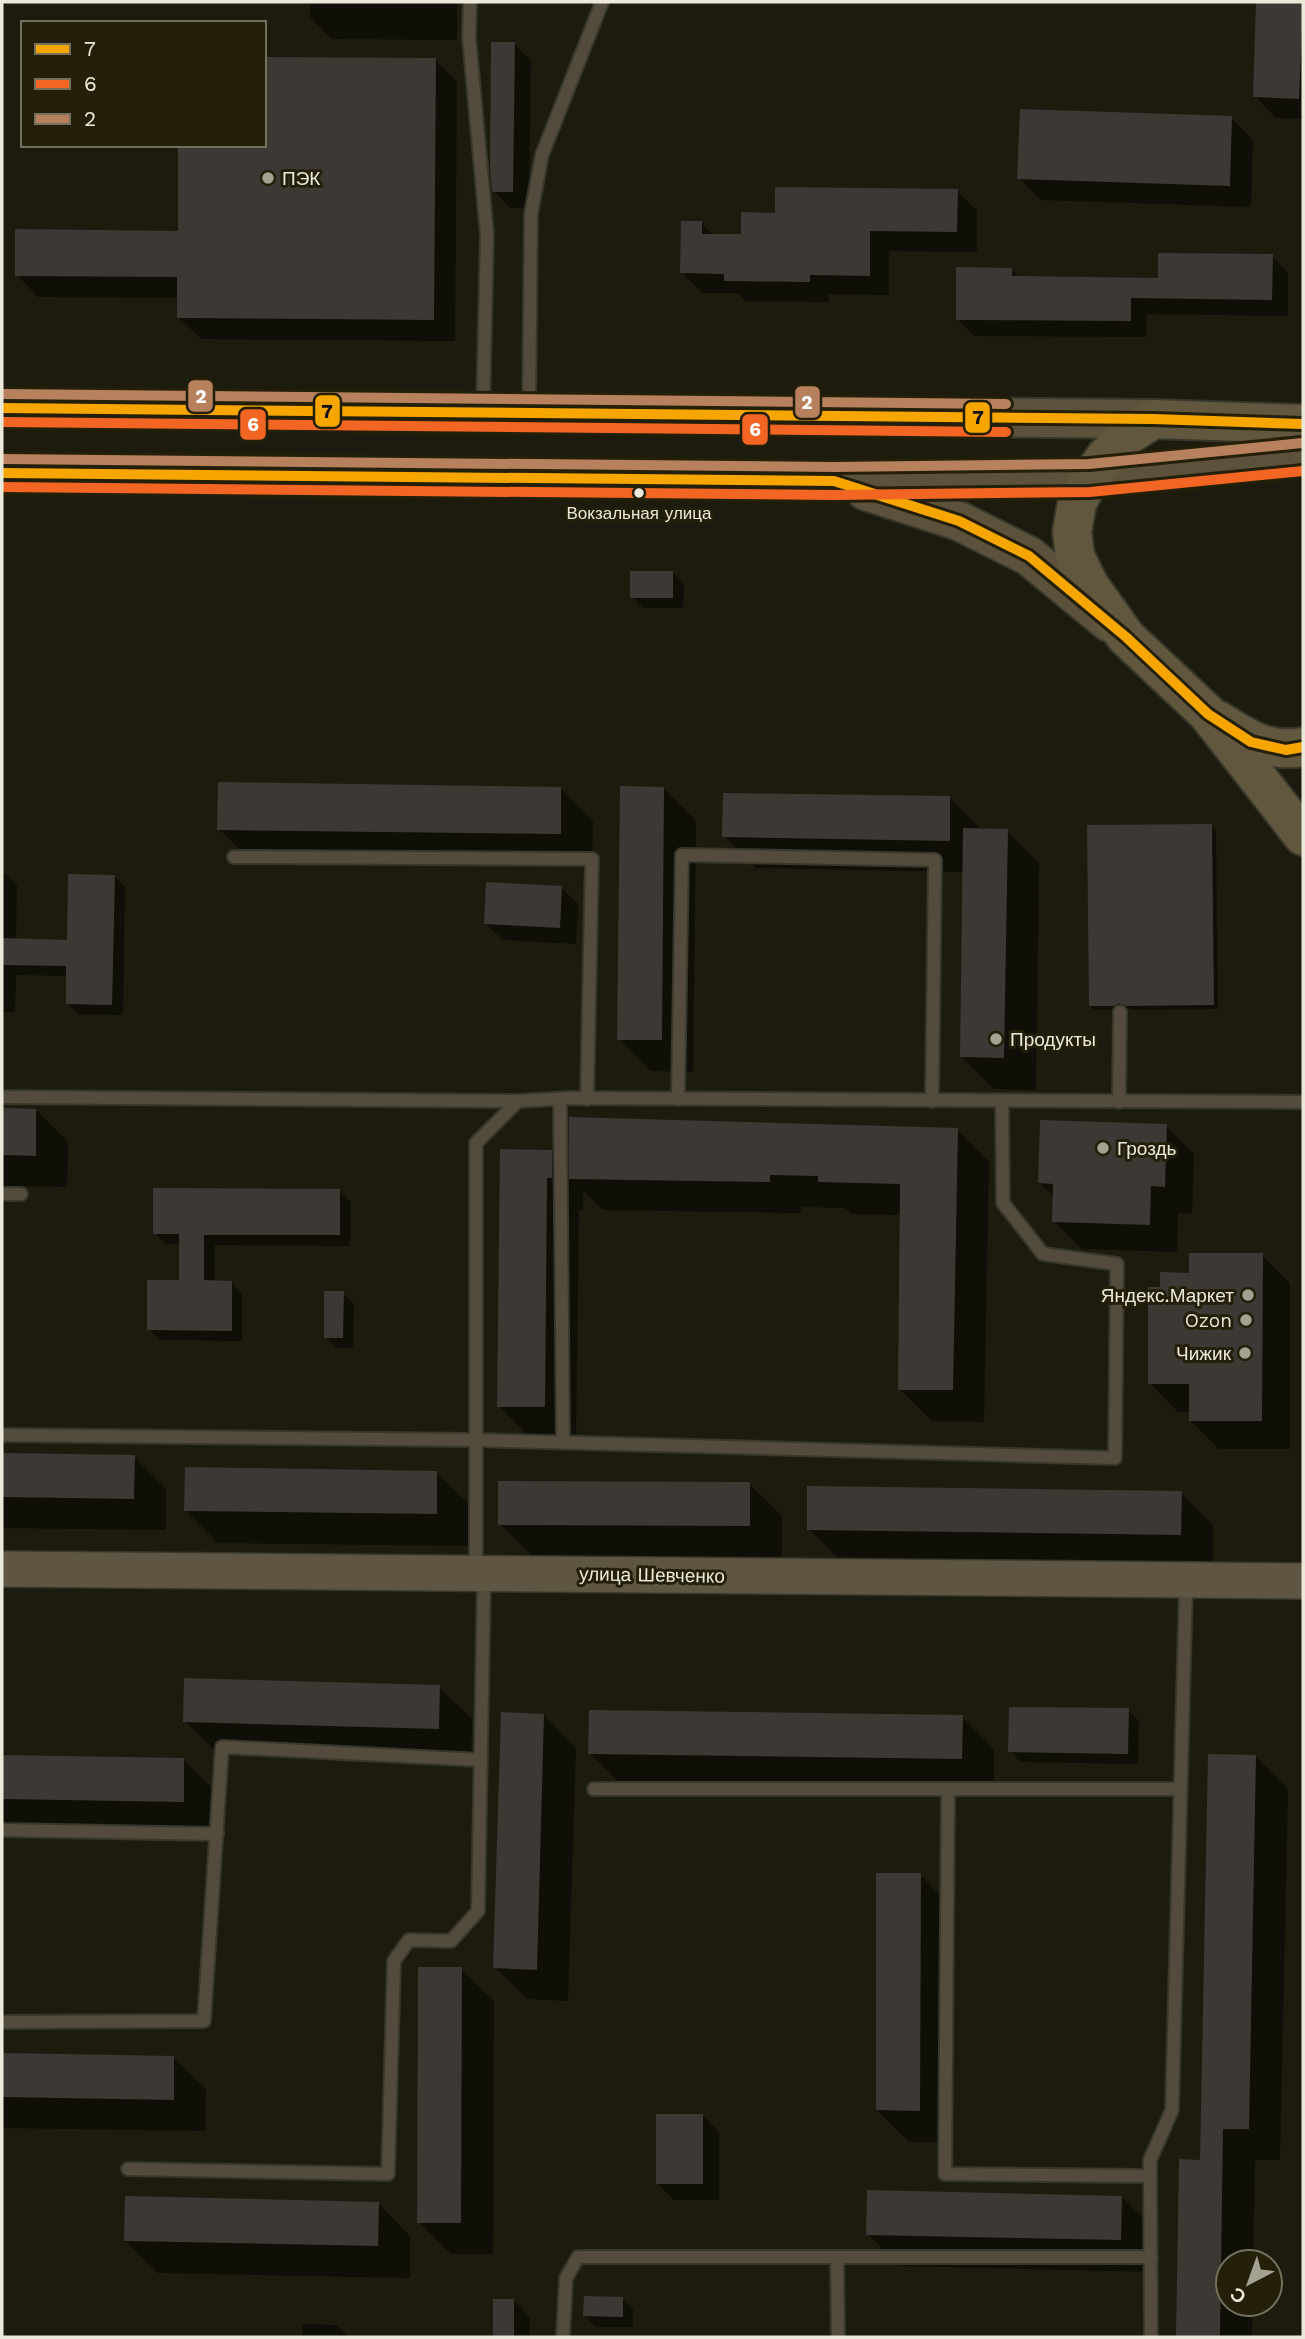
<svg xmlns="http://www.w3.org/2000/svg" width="1305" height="2339" font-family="'Work Sans',sans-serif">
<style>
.shadow{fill:#0007}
.building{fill:#3d3834}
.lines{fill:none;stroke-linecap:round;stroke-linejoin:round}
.lane-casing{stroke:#38372c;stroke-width:16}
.secondary-casing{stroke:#38372c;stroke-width:38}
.primary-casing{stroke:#38372c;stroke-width:42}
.highway-casing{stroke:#38372c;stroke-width:42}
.lane{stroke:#534c3c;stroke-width:12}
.secondary{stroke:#5e5642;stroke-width:35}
.primary{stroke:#5c523c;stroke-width:38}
.highway{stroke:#61573e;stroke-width:38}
.bus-1-casing{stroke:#231f08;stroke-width:16}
.bus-2-casing{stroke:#231f08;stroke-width:16}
.bus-3-casing{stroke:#231f08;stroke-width:16}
.bus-1{stroke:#f7a600;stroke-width:10}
.bus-2{stroke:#f26522;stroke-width:10}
.bus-3{stroke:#b6815c;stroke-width:10}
.poi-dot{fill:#a4a193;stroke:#231f08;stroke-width:2.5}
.bus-dot{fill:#ece9db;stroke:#231f08;stroke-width:2.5}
.labels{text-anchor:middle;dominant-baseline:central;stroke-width:6;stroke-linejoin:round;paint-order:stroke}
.bus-label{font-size:17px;fill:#ece9db;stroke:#231f08}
.poi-label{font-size:19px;fill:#ece9db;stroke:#231f08;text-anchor:start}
.street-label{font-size:19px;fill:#ece9db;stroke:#231f08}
.line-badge{stroke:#231f08;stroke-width:2.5}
.badge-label{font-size:19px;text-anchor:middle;font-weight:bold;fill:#fff}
.pale-badge-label{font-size:19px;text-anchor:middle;font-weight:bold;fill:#111}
</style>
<rect width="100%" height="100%" fill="#1d1b0e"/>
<g class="shadow">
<polygon points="310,2 457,2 457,40 332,39 310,17"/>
<polygon points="1258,2 1303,2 1303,119 1276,118 1255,96"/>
<polygon points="514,44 531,61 529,208 510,208 494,191"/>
<polygon points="435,60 457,82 455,341 201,339 179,318 179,298 38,297 17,275 179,232 264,145"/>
<polygon points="1231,118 1253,140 1251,207 1041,200 1019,178"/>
<polygon points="957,191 977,211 977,252 889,251 889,295 829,294 829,302 746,301 738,293 702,293 682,272 701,223 714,236 743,236 777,214"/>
<polygon points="1272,256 1288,273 1288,316 1147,314 1146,337 974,336 957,319 1012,270 1020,278 1160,280"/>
<polygon points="673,573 684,584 683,608 643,608 632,597"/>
<polygon points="560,788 593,821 592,865 251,861 219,829"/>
<polygon points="664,789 696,821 693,1072 651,1071 619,1039"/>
<polygon points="950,798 982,830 1007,831 1039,863 1036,1090 994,1089 962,1057 964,872 756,868 724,836"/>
<polygon points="1211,826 1216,831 1218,1009 1132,1010 1125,1007 1120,1010 1095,1010 1090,1005"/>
<polygon points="2,874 6,874 17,885 16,941 68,942 114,876 125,887 123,1015 78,1014 67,1003 68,976 16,975 15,1012 2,1012"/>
<polygon points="561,888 578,904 576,944 503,940 486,924"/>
<polygon points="2,1110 36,1110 68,1142 67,1187 2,1186"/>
<polygon points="1166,1126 1194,1154 1192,1214 1178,1213 1177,1252 1082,1249 1054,1221 1055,1198 1040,1183"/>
<polygon points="957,1130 989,1162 984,1422 932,1421 900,1389 902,1215 852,1214 845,1208 801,1207 801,1213 603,1210 583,1190 583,1210 579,1210 576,1439 531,1438 499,1406 551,1151 571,1171"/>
<polygon points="340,1191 351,1202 350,1246 215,1245 214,1282 231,1282 242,1293 242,1341 160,1340 149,1329 181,1282 181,1244 166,1244 155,1233"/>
<polygon points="1262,1255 1290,1283 1290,1449 1219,1449 1190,1420 1190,1412 1178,1412 1150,1383 1162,1288 1190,1275"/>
<polygon points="343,1293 354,1304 353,1348 336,1348 326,1337"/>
<polygon points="2,1455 134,1457 166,1489 166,1530 2,1528"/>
<polygon points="436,1472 469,1504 468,1546 218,1543 186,1511"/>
<polygon points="749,1484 782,1516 782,1558 532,1556 500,1524"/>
<polygon points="1181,1493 1213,1525 1213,1567 841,1561 809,1529"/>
<polygon points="439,1687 472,1719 471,1760 217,1753 185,1721"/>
<polygon points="1128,1710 1139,1721 1138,1764 1021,1762 1010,1751"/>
<polygon points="544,1715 576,1748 568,2001 527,1999 495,1967"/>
<polygon points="962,1717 994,1749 994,1790 622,1785 590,1753"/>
<polygon points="2,1756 184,1760 216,1792 215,1833 2,1829"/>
<polygon points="1256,1757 1288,1789 1280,2160 1255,2160 1253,2262 1228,2262 1228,2304 1253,2304 1252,2337 1178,2337 1181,2161 1202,2161"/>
<polygon points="920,1875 952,1907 951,2142 909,2142 877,2110"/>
<polygon points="461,1969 494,2001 493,2254 451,2254 419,2222"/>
<polygon points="2,2055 173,2057 206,2089 205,2131 2,2128"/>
<polygon points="703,2116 719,2132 719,2200 674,2200 657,2183"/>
<polygon points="1122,2197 1154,2229 1153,2272 900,2266 868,2234"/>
<polygon points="378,2203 410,2236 410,2278 158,2273 125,2241"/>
<polygon points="622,2298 633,2309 633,2327 596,2327 585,2316"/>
<polygon points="495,2301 514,2301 530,2317 529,2337 495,2337"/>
<polygon points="302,2324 336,2325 349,2337 302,2337"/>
</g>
<g class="building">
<polygon points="1256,2 1303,2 1299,99 1253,97"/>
<polygon points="491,42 515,42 513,192 492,192 490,166"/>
<polygon points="264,57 436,58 434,320 177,318 177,277 15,276 15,229 178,231 178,145 264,145"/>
<polygon points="1020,109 1232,116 1230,186 1017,179"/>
<polygon points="775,187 958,189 957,232 870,231 870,276 810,275 810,282 724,281 724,274 680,273 681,221 702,221 702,234 741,234 741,212 775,213"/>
<polygon points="1158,253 1273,254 1272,300 1131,298 1131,321 956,320 956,267 1012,268 1012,276 1158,278"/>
<rect x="630" y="571" width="43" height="27"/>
<polygon points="218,782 561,787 561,834 217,830"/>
<polygon points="620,786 664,787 662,1040 617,1040"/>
<polygon points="723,793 950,796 950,841 722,837"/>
<polygon points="1212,824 1214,1005 1126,1006 1119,1003 1114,1006 1089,1006 1087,825"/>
<polygon points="963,828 1008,829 1004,1058 960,1057"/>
<polygon points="68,874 115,875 112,1005 66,1004 66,966 2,965 2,938 67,940"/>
<polygon points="486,882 562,886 560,928 484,924"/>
<polygon points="2,1108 36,1109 36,1156 2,1155"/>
<polygon points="569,1117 958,1128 953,1390 898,1390 900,1184 818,1182 818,1176 770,1175 770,1182 569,1179"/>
<polygon points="1040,1120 1167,1124 1165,1187 1151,1186 1150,1225 1052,1222 1053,1184 1038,1183"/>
<polygon points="500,1149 552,1150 552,1178 547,1178 545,1407 497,1407"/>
<polygon points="153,1188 340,1189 340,1235 204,1235 204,1280 232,1281 232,1331 147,1330 147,1280 179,1280 179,1234 153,1234"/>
<polygon points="1189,1253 1263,1253 1262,1421 1189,1421 1189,1384 1148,1384 1148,1287 1160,1287 1160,1272 1189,1273"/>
<polygon points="324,1291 344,1291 343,1338 324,1338"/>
<polygon points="2,1453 135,1455 134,1499 2,1497"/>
<polygon points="185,1467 437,1471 437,1514 184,1511"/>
<polygon points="498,1481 750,1482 750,1526 498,1525"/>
<polygon points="807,1486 1182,1491 1181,1535 807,1530"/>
<polygon points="184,1678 440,1685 439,1729 183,1722"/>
<polygon points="1009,1707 1129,1708 1128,1754 1008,1752"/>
<polygon points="589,1710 963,1715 962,1759 588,1754"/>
<polygon points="501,1712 544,1714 537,1970 493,1968"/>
<polygon points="1208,1754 1256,1755 1249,2129 1223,2129 1220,2337 1176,2337 1179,2159 1200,2160"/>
<polygon points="2,1755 184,1758 184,1802 2,1799"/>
<polygon points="876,1873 921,1873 920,2111 876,2110"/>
<polygon points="418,1967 462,1967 461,2223 417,2223"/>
<polygon points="2,2053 174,2056 174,2100 2,2097"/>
<rect x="656" y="2114" width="47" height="70"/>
<polygon points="867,2190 1122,2196 1121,2240 866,2235"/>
<polygon points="125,2196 379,2202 378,2246 124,2241"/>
<polygon points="584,2296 623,2297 623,2317 583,2316"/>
<rect x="493" y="2299" width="21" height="38"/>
</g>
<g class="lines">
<defs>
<g id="lane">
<polyline points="470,2 469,37 487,235 483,410"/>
<polyline points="529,410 531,214 542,155 602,2"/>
<polyline points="234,857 592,859 587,1099"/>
<polyline points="2,1097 518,1101"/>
<polyline points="560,1099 563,1442"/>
<polyline points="678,1099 682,855 935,860 932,1101"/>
<polyline points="1002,1102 1003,1203 1043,1254 1117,1264 1115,1458 476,1440 476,1143 518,1101 572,1098 1303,1102"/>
<polyline points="1119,1102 1120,1012"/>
<polyline points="2,1194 21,1194"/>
<polyline points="2,1435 476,1440 476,1572"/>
<polyline points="594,1789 948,1789"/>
<polyline points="2,1830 217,1834"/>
<polyline points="2,2022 204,2021 222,1747 481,1760"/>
<polyline points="128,2169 388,2174 394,1961 409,1940 451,1941 478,1911 484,1577"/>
<polyline points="1150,2176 945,2174 948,1789 1180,1789"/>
<polyline points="837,2257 838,2337"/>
<polyline points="563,2337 566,2278 578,2257 1151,2257"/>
<polyline points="1151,2337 1150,2160 1172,2110 1186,1584"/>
</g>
<polyline id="secondary" points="2,1569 1303,1581"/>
<g id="primary">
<polyline points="2,408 1153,419"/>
<polyline points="2,473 834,481 1090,478 1303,457"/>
<polyline points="866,491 959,521 1029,556 1109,622"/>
</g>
<g id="highway">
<polyline points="1303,424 1153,419 1127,436 1106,456 1090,478 1077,503 1072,532 1075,556 1089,585 1126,637 1208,714 1303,836"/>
<path d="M1219 721C1247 739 1269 753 1303 747"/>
</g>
</defs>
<use href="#lane" class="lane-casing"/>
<use href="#secondary" class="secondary-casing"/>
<use href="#primary" class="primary-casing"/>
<use href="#highway" class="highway-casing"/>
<use href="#lane" class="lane"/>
<use href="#secondary" class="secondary"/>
<use href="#primary" class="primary"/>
<use href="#highway" class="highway"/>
<defs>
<g id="bus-1">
<polyline points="2,408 1153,419 1303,424"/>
<polyline points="2,473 834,481 959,521 1029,556 1126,637 1208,714 1251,742 1286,750 1303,747"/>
</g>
<g id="bus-2">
<polyline points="2,422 1006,432"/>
<polyline points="2,487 834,495 1090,492 1303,471"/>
</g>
<g id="bus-3">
<polyline points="2,394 1006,404"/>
<polyline points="2,459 834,467 1089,464 1302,443"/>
</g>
</defs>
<use href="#bus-1" class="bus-1-casing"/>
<use href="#bus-2" class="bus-2-casing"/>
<use href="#bus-3" class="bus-3-casing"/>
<use href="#bus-1" class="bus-1"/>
<use href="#bus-2" class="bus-2"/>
<use href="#bus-3" class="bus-3"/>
</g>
<g class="poi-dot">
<circle cx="268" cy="178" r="7"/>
<circle cx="996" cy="1039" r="7"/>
<circle cx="1103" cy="1148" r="7"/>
<circle cx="1248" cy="1295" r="7"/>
<circle cx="1246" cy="1320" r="7"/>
<circle cx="1245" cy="1353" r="7"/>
</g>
<circle class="bus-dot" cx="639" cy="493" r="6"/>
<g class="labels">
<g class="bus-label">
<text x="639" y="513">Вокзальная улица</text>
</g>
<g class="poi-label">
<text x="282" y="178">ПЭК</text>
<text x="1010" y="1039">Продукты</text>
<text x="1117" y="1148">Гроздь</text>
<text x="1234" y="1295" text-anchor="end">Яндекс.Маркет</text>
<text x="1232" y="1320" text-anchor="end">Ozon</text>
<text x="1231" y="1353" text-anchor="end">Чижик</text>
</g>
<g class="street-label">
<text transform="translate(652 1575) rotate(1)">улица Шевченко</text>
</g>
</g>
<g class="line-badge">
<rect x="187" y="379" width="27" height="34" rx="7" fill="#b6815c"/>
<rect x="794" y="385" width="27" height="34" rx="7" fill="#b6815c"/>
<rect x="314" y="394" width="27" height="34" rx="7" fill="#f7a600"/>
<rect x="964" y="401" width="27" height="33" rx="7" fill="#f7a600"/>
<rect x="239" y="408" width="28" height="33" rx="7" fill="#f26522"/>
<rect x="741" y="413" width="28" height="33" rx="7" fill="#f26522"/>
</g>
<g class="badge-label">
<text x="201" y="403">2</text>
<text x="807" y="409">2</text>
<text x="253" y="431">6</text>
<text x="755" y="436">6</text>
</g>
<g class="pale-badge-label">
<text x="327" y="418">7</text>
<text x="978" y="424">7</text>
</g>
<rect width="1305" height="2339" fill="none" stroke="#ece9db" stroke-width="7"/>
<rect x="21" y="21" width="245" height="126" fill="#231f08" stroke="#73705c" stroke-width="2"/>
<rect x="35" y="44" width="35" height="10" fill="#f7a600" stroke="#73705c" stroke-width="2"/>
<text x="84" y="56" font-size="21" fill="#ece9db">7</text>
<rect x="35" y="79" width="35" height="10" fill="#f26522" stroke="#73705c" stroke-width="2"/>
<text x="84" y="91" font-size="21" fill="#ece9db">6</text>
<rect x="35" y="114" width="35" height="10" fill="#b6815c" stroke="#73705c" stroke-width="2"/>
<text x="84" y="126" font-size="21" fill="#ece9db">2</text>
<g transform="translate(1249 2283) rotate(221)"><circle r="33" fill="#231f08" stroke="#73705c" stroke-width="2"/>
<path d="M0-5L12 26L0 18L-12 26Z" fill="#a4a193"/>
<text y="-10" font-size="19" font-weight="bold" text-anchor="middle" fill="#ece9db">С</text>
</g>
</svg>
